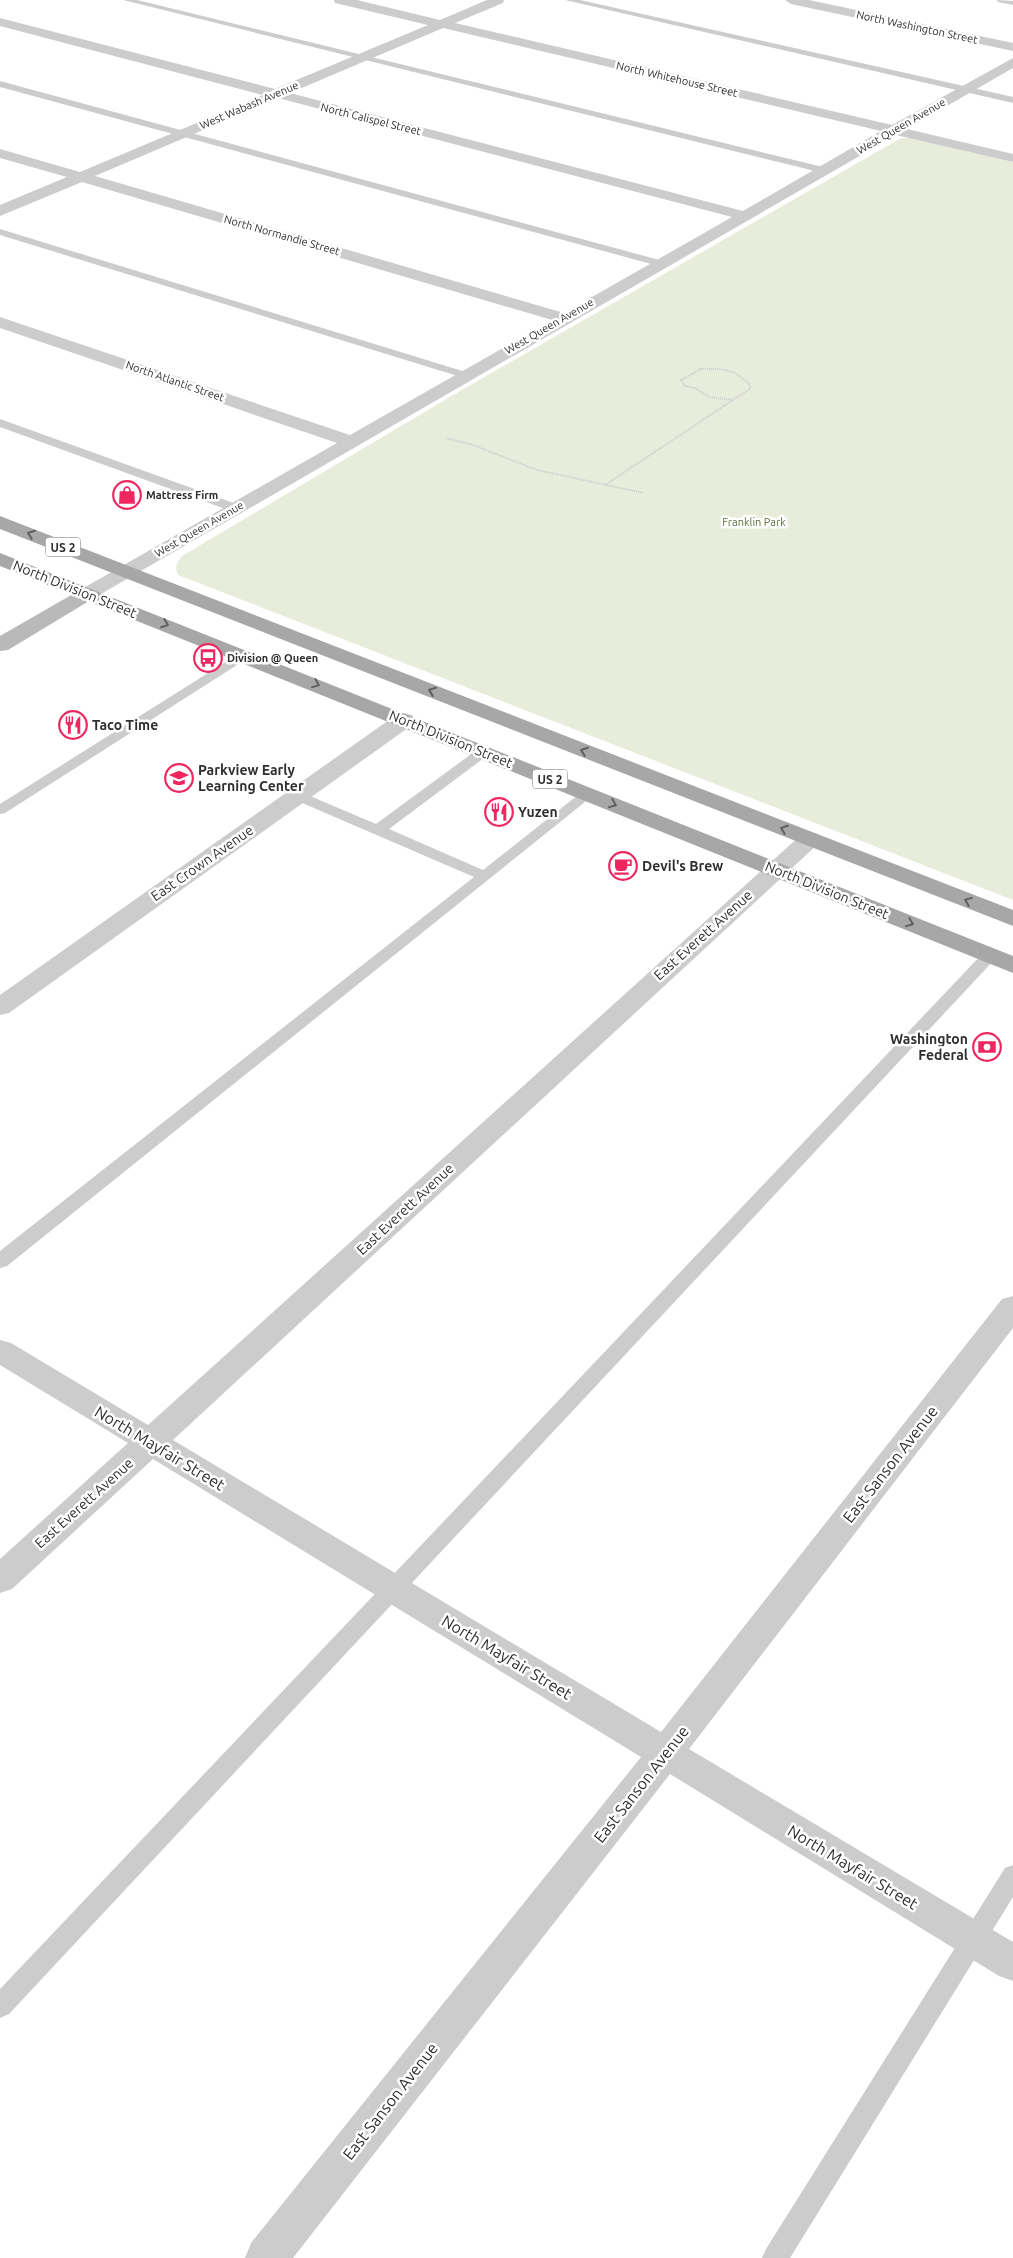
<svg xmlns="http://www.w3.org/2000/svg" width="1013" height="2258" font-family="Ubuntu,sans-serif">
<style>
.green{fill:#e8eddb}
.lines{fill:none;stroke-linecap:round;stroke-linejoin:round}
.path{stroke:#ccc;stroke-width:2;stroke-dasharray:1 1;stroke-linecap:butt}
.lane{fill:#ccc;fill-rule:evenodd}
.street{fill:#ccc;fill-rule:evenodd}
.secondary{fill:#b9b9b9;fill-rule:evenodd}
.primary{fill:#a7a7a7;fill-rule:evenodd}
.oneway{stroke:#5f5f5f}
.labels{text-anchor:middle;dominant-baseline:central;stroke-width:5;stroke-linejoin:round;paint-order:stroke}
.far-street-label{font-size:11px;fill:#2f2f2f;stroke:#fff}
.far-poi-label{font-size:11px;font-weight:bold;fill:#2f2f2f;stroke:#fff;text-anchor:start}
.far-park-label{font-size:11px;fill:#5c6d39;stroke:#fff}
.shield{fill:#fff;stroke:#6d6d6d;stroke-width:1}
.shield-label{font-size:12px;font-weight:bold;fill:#2f2f2f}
.street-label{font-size:14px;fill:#2f2f2f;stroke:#fff}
.poi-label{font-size:14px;font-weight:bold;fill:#2f2f2f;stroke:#fff;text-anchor:start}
.near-street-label{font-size:16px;fill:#2f2f2f;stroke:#fff}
</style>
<rect width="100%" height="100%" fill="#fff"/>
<path class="green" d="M901 138H911L1013 162V900L178 575C174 566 177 563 182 556L460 391Z"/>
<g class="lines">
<g class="path">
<path d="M701 369C724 369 733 368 750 385V389L733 400 709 397 695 388 685 386 681 380Z"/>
<polyline points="446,438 473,445 537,470 644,493"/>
<polyline points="605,485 733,400"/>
</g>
<g class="lane">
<polygon points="123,0 137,0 823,167 828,170 823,173"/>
<polygon points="565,0 580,0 1013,97 1013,103"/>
<polygon points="997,0 1013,1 1013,5 998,2"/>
<polygon points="0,81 663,261 664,263 663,265 655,265 0,87"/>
<polygon points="0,229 469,373 471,375 469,377 461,377 0,235"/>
<polygon points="0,419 239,505 241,508 239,511 231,511 0,427"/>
<polygon points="243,651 248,652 250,655 248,658 5,813 0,814 0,804"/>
<polygon points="483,748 488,749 490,752 488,755 389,829 483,870 583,791 588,790 595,794 7,1266 0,1268 0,1251 474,877 293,799 291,796 293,793 303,793 376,824 478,749"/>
<polygon points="990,950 996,952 998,955 996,958 9,2014 0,2018 0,1989 984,952"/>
<polygon points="1013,1865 1013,1897 790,2258 762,2258 766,2249 1005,1868"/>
</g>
<g class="street">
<path d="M334 0H357L440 20 487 0H504L503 3 455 23 892 125 1013 58V68L907 129 1013 154V162L896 135 94 598 87 600 80 598 77 594 80 590 337 443 0 328V317L350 435 552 320 82 182 0 216V205L67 177 0 158V149L80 172 263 95 0 26V18L275 89 428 25 335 3ZM443 28 881 131 743 211 290 93ZM278 98 732 217 564 313 95 176Z"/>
<polygon points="785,0 809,0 1013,43 1013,51 791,4"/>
<polygon points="404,713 412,715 415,720 412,725 9,1013 0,1015 0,995 396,715"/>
<polygon points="810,832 818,834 822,839 818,844 173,1440 661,1732 1002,1299 1013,1296 1013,1328 689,1749 1013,1942 1013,1981 999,1976 670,1774 293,2258 245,2258 251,2243 641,1757 153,1459 12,1589 0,1593 0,1559 128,1443 0,1365 0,1340 11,1343 148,1425 802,834"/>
</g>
<polygon class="secondary" points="87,588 94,590 97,594 94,598 8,650 0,651 0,636 80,590"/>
<g class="primary">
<polygon points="0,516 1013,910 1013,926 0,529"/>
<polygon points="0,553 1013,956 1013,973 0,566"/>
</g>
</g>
<defs><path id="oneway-chevron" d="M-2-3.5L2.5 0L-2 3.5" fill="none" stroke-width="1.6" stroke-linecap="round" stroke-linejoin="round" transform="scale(1.25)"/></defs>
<g class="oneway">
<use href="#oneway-chevron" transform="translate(31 534) rotate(-159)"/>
<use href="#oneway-chevron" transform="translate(165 624) rotate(21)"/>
<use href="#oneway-chevron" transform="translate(316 684) rotate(22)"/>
<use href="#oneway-chevron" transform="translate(432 691) rotate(-159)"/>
<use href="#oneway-chevron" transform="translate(584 751) rotate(-159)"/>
<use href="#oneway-chevron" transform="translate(613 804) rotate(22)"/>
<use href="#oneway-chevron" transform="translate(784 829) rotate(-159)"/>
<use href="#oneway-chevron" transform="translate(968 901) rotate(-158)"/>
<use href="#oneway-chevron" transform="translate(910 923) rotate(22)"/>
</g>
<defs>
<symbol id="shop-ring" viewBox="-11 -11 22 22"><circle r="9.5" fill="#fff" stroke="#ef2761" stroke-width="1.5"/><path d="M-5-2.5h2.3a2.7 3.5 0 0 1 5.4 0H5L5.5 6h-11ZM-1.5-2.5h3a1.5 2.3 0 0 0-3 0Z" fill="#ef2761"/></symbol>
<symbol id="bus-ring" viewBox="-11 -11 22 22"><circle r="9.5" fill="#fff" stroke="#ef2761" stroke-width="1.5"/><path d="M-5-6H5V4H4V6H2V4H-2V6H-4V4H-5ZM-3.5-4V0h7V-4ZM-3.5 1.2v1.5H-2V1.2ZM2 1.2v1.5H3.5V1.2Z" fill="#ef2761"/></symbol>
<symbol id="restaurant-ring" viewBox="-11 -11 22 22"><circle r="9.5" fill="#fff" stroke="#ef2761" stroke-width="1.5"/><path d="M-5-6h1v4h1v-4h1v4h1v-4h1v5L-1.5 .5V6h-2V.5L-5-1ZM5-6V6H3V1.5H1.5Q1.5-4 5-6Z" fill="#ef2761"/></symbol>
<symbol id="school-ring" viewBox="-11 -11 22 22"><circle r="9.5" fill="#fff" stroke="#ef2761" stroke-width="1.5"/><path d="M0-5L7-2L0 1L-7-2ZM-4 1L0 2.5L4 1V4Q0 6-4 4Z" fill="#ef2761"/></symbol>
<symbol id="cafe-ring" viewBox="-11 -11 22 22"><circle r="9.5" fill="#fff" stroke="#ef2761" stroke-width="1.5"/><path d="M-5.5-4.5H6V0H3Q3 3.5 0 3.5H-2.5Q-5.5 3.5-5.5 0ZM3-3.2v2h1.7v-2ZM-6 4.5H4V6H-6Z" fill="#ef2761"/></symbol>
<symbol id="bank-ring" viewBox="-11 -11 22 22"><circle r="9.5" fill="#fff" stroke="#ef2761" stroke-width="1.5"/><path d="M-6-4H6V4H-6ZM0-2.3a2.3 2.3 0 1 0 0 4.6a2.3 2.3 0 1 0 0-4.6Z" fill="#ef2761"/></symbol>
</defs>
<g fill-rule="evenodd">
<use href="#shop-ring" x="111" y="479" width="32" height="32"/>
<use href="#bus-ring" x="192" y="642" width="32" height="32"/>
<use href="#restaurant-ring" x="57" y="709" width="32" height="32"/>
<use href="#school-ring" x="163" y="762" width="32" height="32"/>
<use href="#restaurant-ring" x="483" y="796" width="32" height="32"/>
<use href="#cafe-ring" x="607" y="850" width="32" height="32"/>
<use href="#bank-ring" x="971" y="1031" width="32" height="32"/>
</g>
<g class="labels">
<g class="far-street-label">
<text transform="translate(917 27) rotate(12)">North Washington Street</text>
<text transform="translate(677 79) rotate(13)">North Whitehouse Street</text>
<text transform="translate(249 105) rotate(-23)">West Wabash Avenue</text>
<text transform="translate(371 119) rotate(14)">North Calispel Street</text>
<text transform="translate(901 126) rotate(-30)">West Queen Avenue</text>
<text transform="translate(282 235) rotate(16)">North Normandie Street</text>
<text transform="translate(549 326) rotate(-30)">West Queen Avenue</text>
<text transform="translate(175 381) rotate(19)">North Atlantic Street</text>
<text transform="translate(199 529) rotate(-30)">West Queen Avenue</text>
</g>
<g class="far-poi-label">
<text x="146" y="495">Mattress Firm</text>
<text x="227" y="658">Division @ Queen</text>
</g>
<g class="far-park-label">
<text x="754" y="522">Franklin Park</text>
</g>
<g class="shield">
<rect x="45.5" y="537.5" width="35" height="19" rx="4"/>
<rect x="532.5" y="769.5" width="35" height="19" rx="4"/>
</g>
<g class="shield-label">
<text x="63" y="547">US 2</text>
<text x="550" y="779">US 2</text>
</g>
<g class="street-label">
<text transform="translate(75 589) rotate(22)">North Division Street</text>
<text transform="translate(451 739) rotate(22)">North Division Street</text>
<text transform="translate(202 863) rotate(-35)">East Crown Avenue</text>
<text transform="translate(827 890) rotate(22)">North Division Street</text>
<text transform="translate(703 935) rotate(-42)">East Everett Avenue</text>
<text transform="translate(405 1209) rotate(-43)">East Everett Avenue</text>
<text transform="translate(84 1503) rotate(-42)">East Everett Avenue</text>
</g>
<g class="poi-label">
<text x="92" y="725">Taco Time</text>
<text x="198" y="770">Parkview Early<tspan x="198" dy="16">Learning Center</tspan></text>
<text x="518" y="812">Yuzen</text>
<text x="642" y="866">Devil's Brew</text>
<text x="968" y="1039" text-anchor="end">Washington<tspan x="968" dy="16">Federal</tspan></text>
</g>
<g class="near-street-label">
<text transform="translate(160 1448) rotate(31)">North Mayfair Street</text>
<text transform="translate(890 1464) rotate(-52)">East Sanson Avenue</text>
<text transform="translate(507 1657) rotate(31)">North Mayfair Street</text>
<text transform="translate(641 1784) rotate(-52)">East Sanson Avenue</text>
<text transform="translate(853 1867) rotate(31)">North Mayfair Street</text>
<text transform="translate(390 2101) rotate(-52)">East Sanson Avenue</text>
</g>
</g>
</svg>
